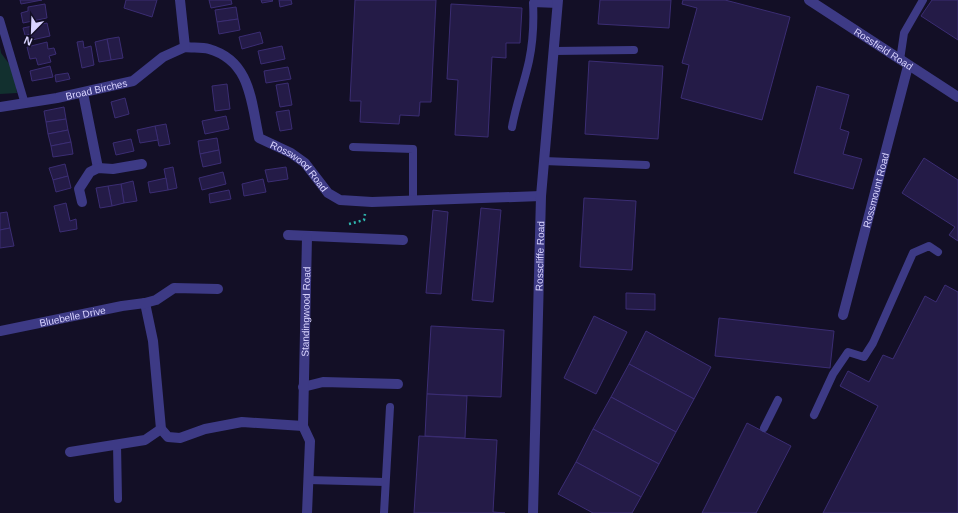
<svg xmlns="http://www.w3.org/2000/svg" width="958" height="513" font-family="Helvetica,sans-serif">
<style>
.green{fill:#12302f}
.building{fill:#241b47;stroke:#3b2d73}
.lines{fill:none;stroke-linecap:round;stroke-linejoin:round}
.path{stroke:#2fb8b0;stroke-width:2.5;stroke-dasharray:2 3;stroke-linecap:butt}
.service{stroke:#3d3a85;stroke-width:8}
.minor{stroke:#3d3a85;stroke-width:10}
.labels{text-anchor:middle;dominant-baseline:central;stroke-width:3;stroke-linejoin:round;paint-order:stroke}
.street-label{font-size:10px;fill:#d9d4ff;stroke:#130f26}
</style>
<rect width="100%" height="100%" fill="#130f26"/>
<polygon class="green" points="0,47 1,53 13,69 17,93 0,94"/>
<g class="building">
<polygon points="20,0 42,0 21,4"/>
<polygon points="126,0 157,0 152,17 124,8"/>
<polygon points="209,0 231,0 232,4 211,8"/>
<polygon points="261,0 272,0 273,1 262,3"/>
<polygon points="279,0 291,0 292,4 280,7"/>
<polygon points="355,0 436,0 431,102 420,102 419,116 400,115 399,124 360,122 361,101 350,101"/>
<polygon points="600,0 671,0 669,28 598,24"/>
<polygon points="683,0 725,0 790,17 762,120 681,98 689,65 682,63 697,8 682,4"/>
<polygon points="932,0 958,0 958,40 921,16"/>
<polygon points="45,4 47,18 23,23 21,13 28,11 28,7"/>
<polygon points="451,4 522,8 520,43 506,43 506,58 492,57 488,137 455,135 458,80 447,79"/>
<polygon points="236,7 238,19 217,22 215,10"/>
<polygon points="238,19 240,30 219,34 217,22"/>
<polygon points="47,23 50,36 32,40 31,34 25,35 23,28"/>
<polygon points="260,32 263,43 242,49 239,37"/>
<polygon points="119,37 123,58 111,60 107,39"/>
<polygon points="107,39 111,60 99,62 95,42"/>
<polygon points="83,41 84,48 91,46 94,65 82,68 77,42"/>
<polygon points="47,42 48,49 54,48 56,54 49,56 51,62 38,65 36,58 30,59 27,47"/>
<polygon points="282,46 285,59 261,64 258,51"/>
<polygon points="589,61 663,66 658,139 585,134"/>
<polygon points="50,66 53,77 32,81 30,71"/>
<polygon points="288,67 291,79 266,83 264,71"/>
<polygon points="68,73 70,79 56,82 55,75"/>
<polygon points="288,83 292,105 280,107 276,85"/>
<polygon points="227,84 230,109 215,111 212,86"/>
<polygon points="817,86 849,95 840,129 849,132 843,154 862,159 853,189 794,173"/>
<polygon points="125,98 129,114 115,118 111,102"/>
<polygon points="64,107 66,119 46,122 44,111"/>
<polygon points="289,110 292,129 280,131 276,112"/>
<polygon points="226,116 229,129 205,134 202,121"/>
<polygon points="66,119 68,130 48,134 46,122"/>
<polygon points="166,124 170,144 159,146 155,126"/>
<polygon points="155,126 158,140 140,143 137,130"/>
<polygon points="68,130 71,142 51,146 48,134"/>
<polygon points="217,138 219,150 200,154 198,141"/>
<polygon points="131,139 134,151 116,155 113,143"/>
<polygon points="71,142 73,154 53,157 51,146"/>
<polygon points="219,150 221,163 203,167 200,154"/>
<polygon points="924,158 958,180 958,241 949,235 955,227 902,193"/>
<polygon points="65,164 68,176 53,180 49,168"/>
<polygon points="173,167 177,188 168,190 164,169"/>
<polygon points="286,167 288,179 268,182 265,170"/>
<polygon points="223,172 226,184 202,190 199,178"/>
<polygon points="68,176 71,188 56,192 53,180"/>
<polygon points="166,178 168,190 150,193 148,182"/>
<polygon points="263,179 266,192 244,196 242,184"/>
<polygon points="133,181 137,201 124,203 121,184"/>
<polygon points="121,184 124,203 112,206 108,186"/>
<polygon points="108,186 112,206 100,208 96,188"/>
<polygon points="229,190 231,199 210,203 209,194"/>
<polygon points="584,198 636,201 632,270 580,267"/>
<polygon points="66,203 70,221 76,219 77,229 60,232 54,206"/>
<polygon points="481,208 501,210 493,302 472,300"/>
<polygon points="433,210 448,212 441,294 426,293"/>
<polygon points="7,212 10,228 0,230 0,213"/>
<polygon points="10,228 14,246 0,248 0,230"/>
<polygon points="945,285 958,292 958,513 823,513 878,406 840,386 848,371 869,382 883,355 893,359 925,296 936,302"/>
<polygon points="626,293 655,294 655,310 626,309"/>
<polygon points="594,316 627,332 596,394 564,378"/>
<polygon points="719,318 834,331 830,368 715,356"/>
<polygon points="431,326 504,330 501,397 427,394"/>
<polygon points="646,331 711,367 694,399 629,364"/>
<polygon points="629,364 694,399 676,432 611,397"/>
<polygon points="427,394 467,396 465,438 425,436"/>
<polygon points="611,397 676,432 659,464 593,429"/>
<polygon points="747,423 791,446 756,513 702,513"/>
<polygon points="593,429 659,464 641,497 576,462"/>
<polygon points="419,436 497,440 493,512 505,513 414,513"/>
<polygon points="576,462 641,497 632,513 593,513 558,494"/>
</g>
<g class="lines">
<polyline class="path" points="349,224 364,220 365,214"/>
<g class="service">
<polyline points="0,20 25,104"/>
<polyline points="554,51 634,50"/>
<polyline points="900,60 904,33 923,0"/>
<path d="M512 127C516 104 524 84 529 61 533 42 534 22 533 3L558 4"/>
<polyline points="353,147 413,149 413,200"/>
<polyline points="544,161 646,165"/>
<polyline points="814,415 833,374 848,352 864,357 873,343 913,253 929,246 938,252"/>
<polyline points="764,428 778,400"/>
<polyline points="117,444 118,499"/>
<polyline points="308,480 385,482"/>
<polyline points="384,513 390,407"/>
</g>
<g class="minor">
<path id="s1" d="M809 0 958 97"/>
<path id="s2" d="M185 47C192 48 202 47 209 49 251 61 251 102 259 138L291 153 305 163 328 193 340 200 372 202 541 196"/>
<polyline points="83,93 98,168"/>
<path id="s3" d="M0 107 57 98 133 81 163 57 185 47 180 0"/>
<polyline points="82,202 79,189 90,172 98,168 113,169 142,164"/>
<polyline points="288,235 403,240"/>
<polyline points="145,303 153,341 161,429 168,437 180,438 205,429 242,422 303,426"/>
<path id="s4" d="M843 315 908 66"/>
<path id="s5" d="M0 331 122 306 145 303 156 300 174 288 218 289"/>
<polyline points="303,387 323,382 398,384"/>
<polyline points="70,452 145,440 161,429"/>
<path id="s6" d="M307 513 310 441 303 426 307 237"/>
<path id="s7" d="M533 513 541 196 558 0"/>
</g>
</g>
<g class="labels">
<g class="street-label">
<text stroke="none"><textPath href="#s1" startOffset="89">Rossfield Road</textPath></text>
<text stroke="none"><textPath href="#s3" startOffset="98">Broad Birches</textPath></text>
<text stroke="none"><textPath href="#s2" startOffset="183">Rosswood Road</textPath></text>
<text stroke="none"><textPath href="#s4" startOffset="129">Rossmount Road</textPath></text>
<text stroke="none"><textPath href="#s7" startOffset="257">Rosscliffe Road</textPath></text>
<text stroke="none"><textPath href="#s6" startOffset="203">Standingwood Road</textPath></text>
<text stroke="none"><textPath href="#s5" startOffset="74">Bluebelle Drive</textPath></text>
</g>
</g>
<g transform="translate(32 32) rotate(203)" stroke="#130f26" stroke-width="3" paint-order="stroke">
<path d="M0-3L7 15L0 10L-7 15Z" fill="#d9d4ff"/>
<text y="-6" font-size="11" font-weight="bold" text-anchor="middle" fill="#d9d4ff">N</text>
</g>
</svg>
